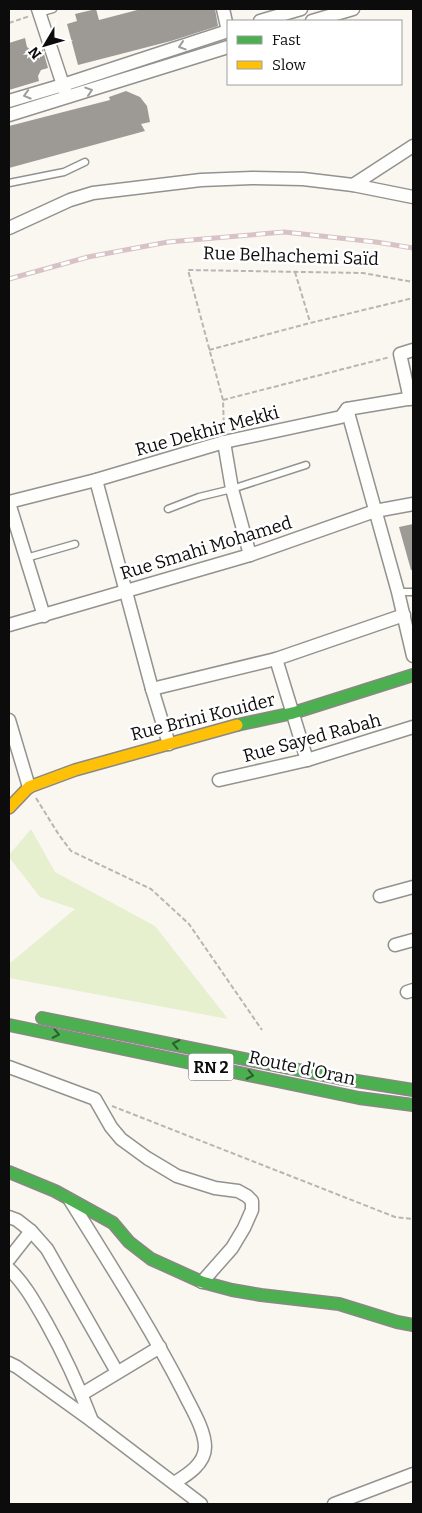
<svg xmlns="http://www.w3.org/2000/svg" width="422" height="1513" font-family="Bitter,serif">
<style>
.green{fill:#e6f0ce}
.building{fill:#9d9a96}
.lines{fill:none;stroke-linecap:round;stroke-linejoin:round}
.lane-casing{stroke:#93928f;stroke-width:9}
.street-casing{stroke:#93928f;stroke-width:15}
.fast-casing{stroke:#8a8885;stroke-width:14}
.slow-casing{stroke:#8a8885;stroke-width:14}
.path{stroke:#b7b6b5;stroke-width:2;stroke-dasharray:5 2.5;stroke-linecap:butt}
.lane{stroke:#fefefd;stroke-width:6}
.street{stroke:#fefefd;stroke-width:12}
.fast{stroke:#4caf50;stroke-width:11}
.slow{stroke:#ffc107;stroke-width:11}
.rail-casing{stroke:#d7c3c5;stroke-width:5}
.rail{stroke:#fff;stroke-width:3;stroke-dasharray:9;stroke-linecap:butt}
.oneway{stroke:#9d9d9d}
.oneway2{stroke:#2c5e2e}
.labels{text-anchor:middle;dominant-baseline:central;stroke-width:5;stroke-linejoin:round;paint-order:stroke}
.shield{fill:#fff;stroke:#555;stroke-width:1}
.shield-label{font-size:16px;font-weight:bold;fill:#0c0c0c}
.street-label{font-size:18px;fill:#0c0c0c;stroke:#fff}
</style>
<rect width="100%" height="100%" fill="#faf7f0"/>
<polygon class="green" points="31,829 55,872 155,926 228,1019 9,978 9,964 75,909 40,897 9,857 9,855"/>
<g class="building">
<polygon points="96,9 99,20 141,9 215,9 218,26 171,41 78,65 67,24 77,21 75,14"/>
<polygon points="25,38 27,47 35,53 42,47 48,68 41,70 38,76 39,81 9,90 9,43"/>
<polygon points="126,91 140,97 147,106 150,122 141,124 145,131 9,168 9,126 110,100 109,97"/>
<polygon points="413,524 413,570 411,570 399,527"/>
</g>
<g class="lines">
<defs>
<g id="lane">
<polyline points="39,13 53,9"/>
<polyline points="9,183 64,172 85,162"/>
<polyline points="168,509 199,497 232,489 306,465"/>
<polyline points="26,558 75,544"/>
<polyline points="398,592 413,592"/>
</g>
<g id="street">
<polyline points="38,9 65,91"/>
<polyline points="223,9 228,31"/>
<polyline points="260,21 301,9"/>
<polyline points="312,21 353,9"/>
<polyline points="9,101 63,85 228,31"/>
<polyline points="9,115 228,47"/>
<polyline points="353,185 413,146"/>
<polyline points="9,228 70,200 93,193 201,180 252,178 303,179 353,185 413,197"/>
<polyline points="410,399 400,354 413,350"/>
<polyline points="347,409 398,592 413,656"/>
<polyline points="224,442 232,489 250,555"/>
<polyline points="96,480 152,689 169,744"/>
<polyline points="9,502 96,480 224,442 341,417 347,409 413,398"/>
<polyline points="9,503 44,616"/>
<polyline points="9,625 250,555 375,511 413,504"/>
<polyline points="276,659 307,760"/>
<polyline points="152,689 276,659 404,615"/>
<polyline points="9,720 29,787"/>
<polyline points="219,780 307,760 413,727"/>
<polyline points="380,896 413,887"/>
<polyline points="395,945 413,940"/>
<polyline points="407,992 413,990"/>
<polyline points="9,1067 95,1099 111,1127 121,1139 147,1158 177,1176 215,1188 238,1191 247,1196 252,1201 252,1210 244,1228 232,1248 202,1282"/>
<path d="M70 1200C109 1263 149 1325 183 1391 190 1406 205 1429 205 1447 205 1464 187 1475 174 1483"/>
<polyline points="9,1217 17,1220 31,1231 47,1249 117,1372"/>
<polyline points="9,1259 31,1231"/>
<path d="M9 1269C25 1284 35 1303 46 1322 64 1354 79 1387 92 1421"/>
<polyline points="9,1363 17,1367 92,1421 201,1504"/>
<polyline points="82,1394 160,1347"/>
<polyline points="334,1504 413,1474"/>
</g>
<g id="fast">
<polyline points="237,725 293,713 413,675"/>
<polyline points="42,1018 338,1078 413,1090"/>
<polyline points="9,1025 359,1098 413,1105"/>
<polyline points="9,1172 55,1191 113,1223 129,1242 151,1259 202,1282 232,1290 261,1295 339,1304 397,1322 413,1325"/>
</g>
<polyline id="slow" points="9,808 29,787 75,770 237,725"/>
</defs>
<use href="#lane" class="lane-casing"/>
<use href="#street" class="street-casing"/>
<use href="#fast" class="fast-casing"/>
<use href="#slow" class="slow-casing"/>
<g class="path">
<polyline points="9,23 30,16"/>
<polyline points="295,272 310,322"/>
<polyline points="209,350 310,323 413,298"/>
<polyline points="223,400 390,357"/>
<polyline points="224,430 223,400 188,270 363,273 413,282"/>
<polyline points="36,798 59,835 71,851 151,889 189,924 262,1030"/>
<polyline points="112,1106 395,1217 413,1219"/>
</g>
<use href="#lane" class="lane"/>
<use href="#street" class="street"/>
<use href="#fast" class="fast"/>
<use href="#slow" class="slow"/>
<defs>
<polyline id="rail" points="9,279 88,257 168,242 284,232 376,242 413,248"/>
</defs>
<use href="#rail" class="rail-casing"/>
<use href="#rail" class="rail"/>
</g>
<defs><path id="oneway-chevron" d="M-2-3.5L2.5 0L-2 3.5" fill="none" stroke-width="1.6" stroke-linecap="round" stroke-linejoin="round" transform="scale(1.25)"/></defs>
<g class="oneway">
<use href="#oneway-chevron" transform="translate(182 46) rotate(162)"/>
<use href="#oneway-chevron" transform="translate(89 91) rotate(-18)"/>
<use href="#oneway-chevron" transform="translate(27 95) rotate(164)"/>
</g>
<g class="oneway2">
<use href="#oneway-chevron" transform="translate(56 1034) rotate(12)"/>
<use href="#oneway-chevron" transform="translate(176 1044) rotate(-168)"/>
<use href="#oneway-chevron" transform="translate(250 1075) rotate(12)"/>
</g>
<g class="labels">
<rect class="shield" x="188.5" y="1053.5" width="45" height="27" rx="4"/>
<g class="shield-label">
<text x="211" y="1067">RN 2</text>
</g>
<g class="street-label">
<text transform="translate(291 256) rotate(2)">Rue Belhachemi Saïd</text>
<text transform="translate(207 431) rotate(-15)">Rue Dekhir Mekki</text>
<text transform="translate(206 548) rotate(-17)">Rue Smahi Mohamed</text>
<text transform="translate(203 717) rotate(-14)">Rue Brini Kouider</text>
<text transform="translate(312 738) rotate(-15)">Rue Sayed Rabah</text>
<text transform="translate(302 1068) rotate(12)">Route d'Oran</text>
</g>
</g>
<rect width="422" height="1513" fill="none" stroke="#0c0c0c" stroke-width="20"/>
<rect x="227" y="20" width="175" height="65" fill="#ffffff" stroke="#9e9e9e"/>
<rect x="237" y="36" width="25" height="8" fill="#4caf50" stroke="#9e9e9e"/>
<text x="272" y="45" font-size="15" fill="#0c0c0c">Fast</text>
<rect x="237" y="61" width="25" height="8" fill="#ffc107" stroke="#9e9e9e"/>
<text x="272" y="70" font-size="15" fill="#0c0c0c">Slow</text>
<g transform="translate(45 45) rotate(232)" stroke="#ffffff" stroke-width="4" paint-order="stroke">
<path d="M0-4L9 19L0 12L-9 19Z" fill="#0c0c0c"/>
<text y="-8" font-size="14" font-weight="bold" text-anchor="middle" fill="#0c0c0c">N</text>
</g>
</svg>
